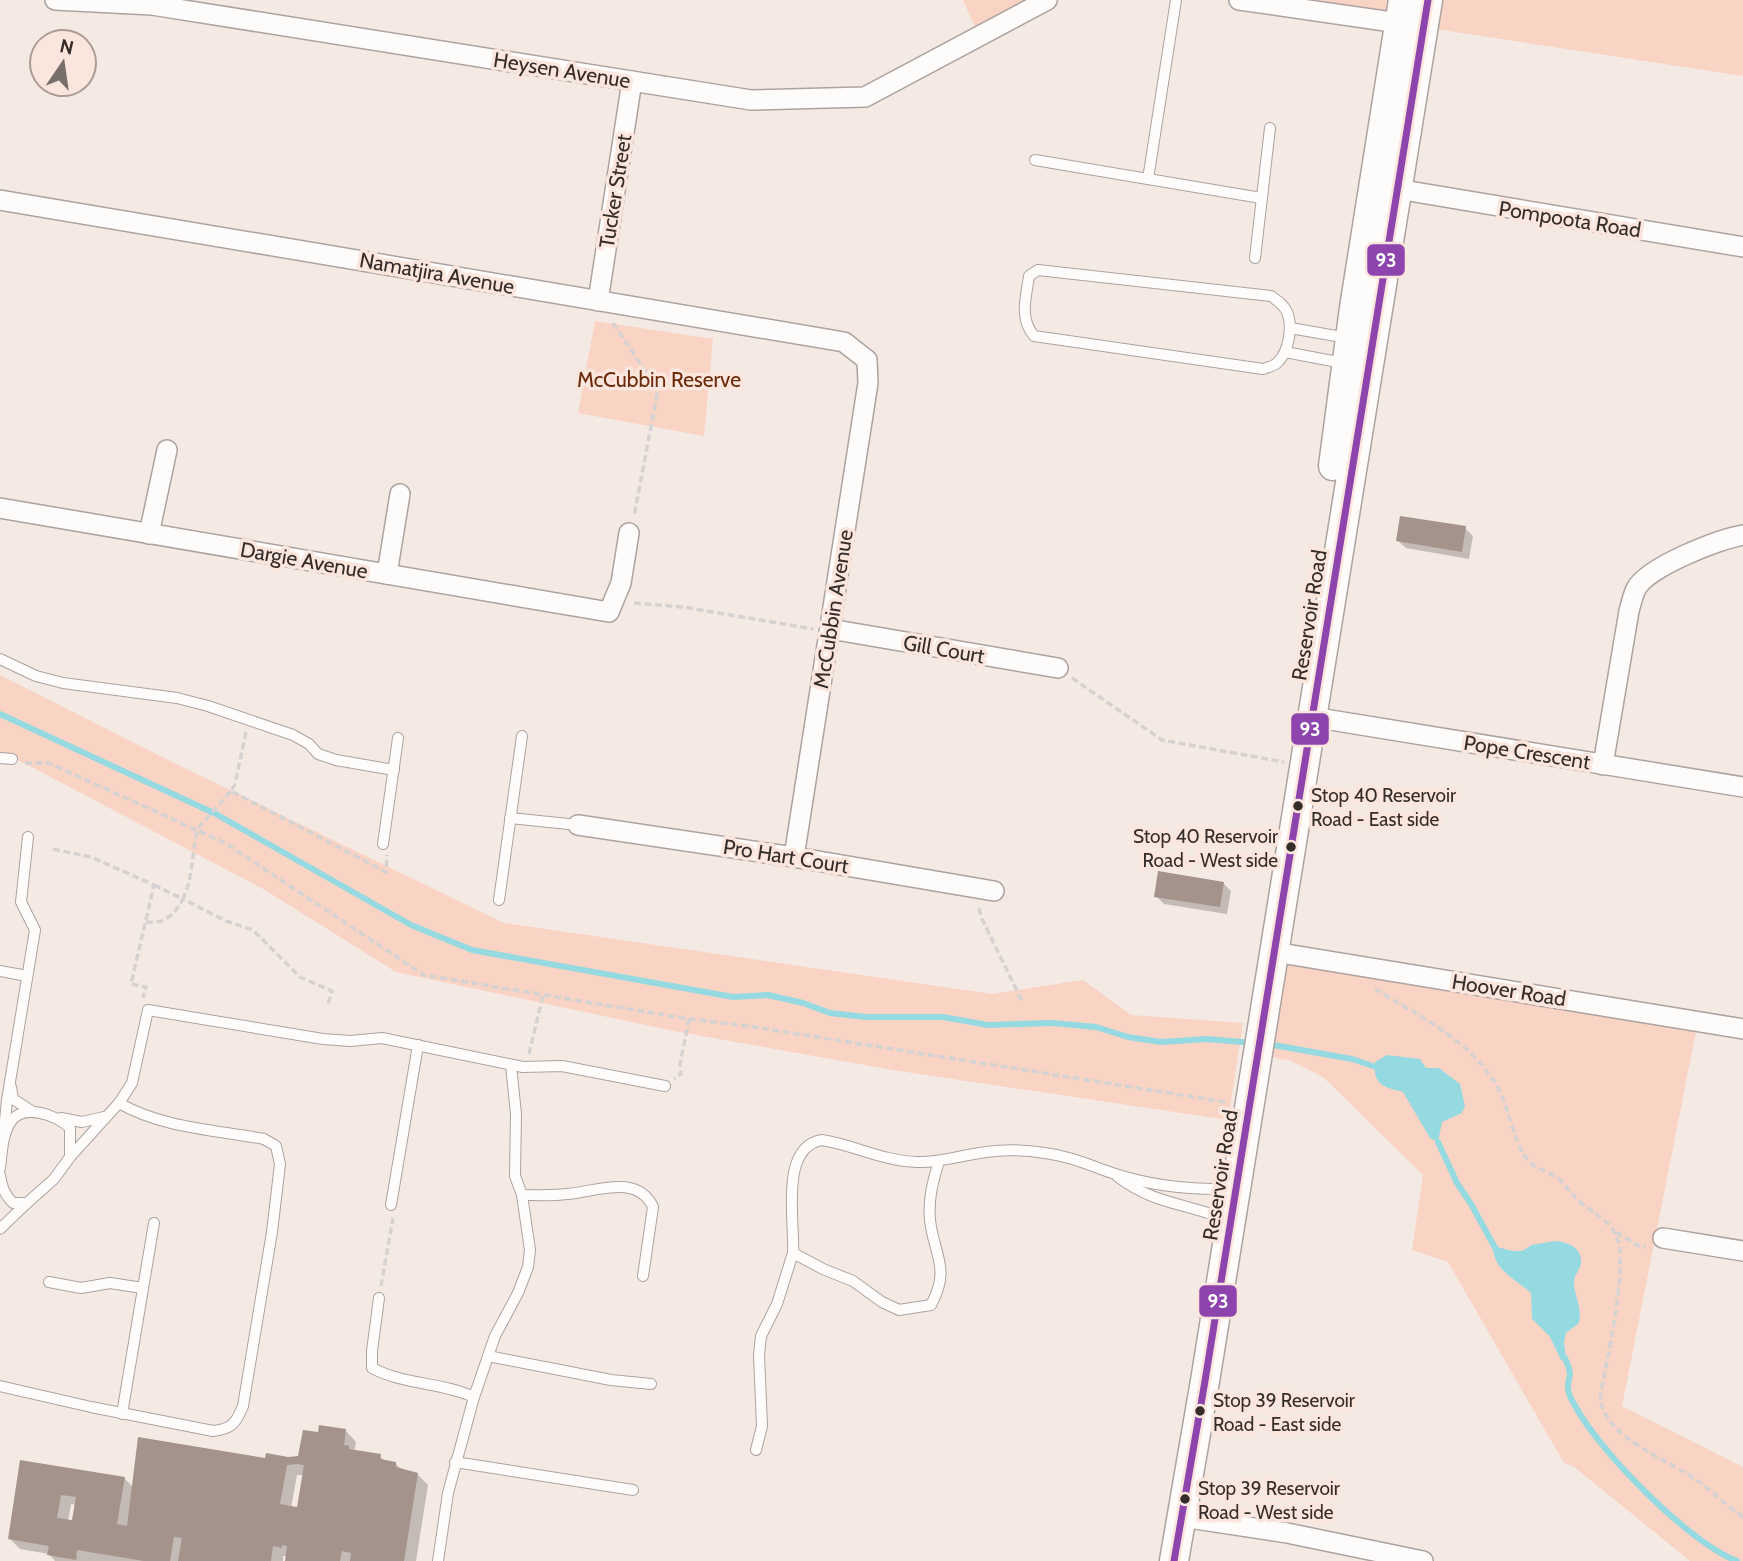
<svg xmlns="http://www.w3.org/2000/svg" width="1743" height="1561" font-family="Cabin,sans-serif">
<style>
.green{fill:#f9d3c4}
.water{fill:#96dae1}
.shadow{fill:#0003;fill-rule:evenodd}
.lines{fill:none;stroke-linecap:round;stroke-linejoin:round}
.stream{stroke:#96dae1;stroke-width:6}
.building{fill:#a4938b;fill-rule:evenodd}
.service-casing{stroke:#aca3a0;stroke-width:12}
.minor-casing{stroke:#aca3a0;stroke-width:22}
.secondary-casing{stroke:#aca3a0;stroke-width:31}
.path{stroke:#d6d2d1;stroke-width:3.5;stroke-dasharray:7 3.5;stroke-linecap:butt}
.service{stroke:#fefcfb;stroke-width:10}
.minor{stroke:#fefcfb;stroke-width:19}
.secondary{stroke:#fefcfb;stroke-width:28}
.bus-1-casing{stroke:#fbe6de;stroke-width:12}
.bus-1{stroke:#8e44ad;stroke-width:7}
.bus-dot{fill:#352d2a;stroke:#fbe6de;stroke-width:2.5}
.labels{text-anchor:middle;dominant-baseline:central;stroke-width:7;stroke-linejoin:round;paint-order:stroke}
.bus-label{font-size:19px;fill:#352d2a;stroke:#fbe6de;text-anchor:start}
.street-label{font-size:21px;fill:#352d2a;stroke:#fbe6de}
.park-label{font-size:21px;fill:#6b2a0a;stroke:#fbe6de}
.line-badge{stroke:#fbe6de;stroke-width:2.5}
.badge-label{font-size:19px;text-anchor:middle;font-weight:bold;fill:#fff}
</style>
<rect width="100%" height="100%" fill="#f5e9e4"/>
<g class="green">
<polygon points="963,0 1047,0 979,36"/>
<polygon points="1239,0 1403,0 1399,23"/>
<polygon points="1434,0 1743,0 1743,76 1429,28"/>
<polygon points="595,321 713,339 704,436 578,413"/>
<polygon points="0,675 164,758 504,923 992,994 1083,980 1131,1015 1243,1023 1228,1120 893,1070 674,1031 396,972 265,890 24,763 0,753"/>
<polygon points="1274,952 1698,1021 1622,1406 1743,1467 1743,1561 1690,1561 1573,1466 1564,1463 1448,1262 1412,1250 1423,1175 1323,1077 1289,1060 1279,1059 1258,1051"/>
</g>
<g class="water">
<path d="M1387 1055 1420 1059 1426 1068H1439L1460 1084 1465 1106 1462 1113 1442 1122 1438 1142 1430 1138 1403 1092C1382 1087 1373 1084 1375 1062Z"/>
<path d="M1555 1241C1568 1242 1583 1248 1581 1264 1579 1271 1573 1277 1574 1285 1576 1299 1582 1309 1579 1323L1566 1333 1564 1342 1567 1364 1561 1360 1550 1337 1532 1319 1531 1293C1516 1279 1493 1271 1493 1246L1513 1251H1522L1532 1245Z"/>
</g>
<g class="shadow">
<polygon points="1465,528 1473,536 1469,559 1406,548 1398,541"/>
<polygon points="1223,883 1231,891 1227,914 1164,904 1156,896"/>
<path d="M346 1431 356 1442 354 1452 380 1456 386 1462 396 1464 402 1470 417 1474 428 1485 416 1561H287L288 1556H283V1561H55L49 1554 20 1549 9 1538 22 1462 124 1478 133 1487 266 1460 300 1458 319 1434ZM297 1475H304L298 1509 291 1508ZM71 1504 76 1505 74 1522 68 1521Z"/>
</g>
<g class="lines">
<g class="stream">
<polyline points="0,714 216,814 411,925 472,950 733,997 768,995 803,1003 830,1013 866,1017 943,1017 988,1025 1052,1023 1096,1027 1128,1037 1161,1042 1207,1039 1254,1043"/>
<polyline points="1268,1044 1352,1059 1376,1067"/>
<polyline points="1438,1142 1457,1183 1471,1204 1498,1253"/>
<path d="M1565 1358C1567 1363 1570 1369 1570 1374 1570 1375 1568 1383 1568 1384 1567 1390 1571 1399 1574 1404 1598 1450 1689 1543 1737 1561"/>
</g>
</g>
<g class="building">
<polygon points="1400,516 1466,526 1462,552 1396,541"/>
<polygon points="1158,871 1224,882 1220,907 1154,897"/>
<path d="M319 1425 346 1429 344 1445 349 1446V1449L381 1454 380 1459 396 1462V1467L418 1473 404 1561H350L351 1553 342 1551 340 1561H285L287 1546 282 1545V1548L273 1546 271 1561H178L182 1538 174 1537 170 1561H144L77 1550 76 1560 47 1555 49 1546 8 1539 20 1460 125 1477 117 1524 127 1526 138 1437 265 1458 266 1453 288 1457 298 1456 303 1430 318 1432ZM297 1464 304 1465 297 1507 280 1504 287 1465ZM61 1495 76 1497 72 1520 57 1518Z"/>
</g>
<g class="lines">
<defs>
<g id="service">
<polyline points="1035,160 1261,198"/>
<polyline points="1148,179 1176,0"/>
<polyline points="1255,258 1270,128"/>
<path d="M1038 270 1271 296C1278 301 1284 305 1287 312 1293 326 1289 351 1278 362 1275 366 1268 367 1263 369L1034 336C1019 318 1026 298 1029 276Z"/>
<polyline points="1290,328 1348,338"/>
<polyline points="1285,352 1343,363"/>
<polyline points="0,659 36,676 63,683 177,698 208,706 293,735 309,744 318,754 336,760 394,770"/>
<polyline points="0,758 12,759"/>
<polyline points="510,818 578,825"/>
<polyline points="383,844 398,738"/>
<polyline points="499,900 522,736"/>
<polyline points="0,971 27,976"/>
<polyline points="11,1087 13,1099 33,1112"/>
<polyline points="61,1118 82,1122 104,1117"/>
<polyline points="3,1141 7,1100 35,930 21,902 28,837"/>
<polyline points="70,1157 119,1103 132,1083 148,1010 323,1039 350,1041 382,1038 523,1067 562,1066 665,1086"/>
<path d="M939 1161C933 1181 928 1199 930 1220 934 1256 951 1268 931 1305L899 1310 882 1302 853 1281 823 1269 793 1253C795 1221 779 1147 822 1140 854 1145 883 1161 917 1162 940 1163 962 1155 986 1152 1005 1149 1026 1150 1045 1153 1069 1156 1089 1165 1112 1173 1145 1184 1183 1189 1218 1189"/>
<path d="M0 1168C2 1153 2 1136 10 1123 22 1102 57 1115 70 1128V1157L54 1179 27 1203H13C4 1194 2 1187 0 1175"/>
<path d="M1118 1177C1152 1202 1176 1202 1214 1215"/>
<path d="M522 1195C537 1195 552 1196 567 1194 595 1192 637 1173 653 1207L643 1276"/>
<polyline points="391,1205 418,1045"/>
<polyline points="0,1229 27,1203"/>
<polyline points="49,1282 81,1288 110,1283 143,1288"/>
<path d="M379 1298 372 1351V1368C404 1385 441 1382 474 1397"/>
<polyline points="488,1356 611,1380 651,1384"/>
<path d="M0 1386 91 1407 213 1431C232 1429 236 1423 243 1406L272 1232 280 1164 276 1146 264 1139C216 1130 162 1128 119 1103"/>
<polyline points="122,1414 154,1223"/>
<polyline points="756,1450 762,1426 759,1355 761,1336 777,1304 793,1253"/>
<polyline points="455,1462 633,1490"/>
<polyline points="438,1561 448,1493 474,1397 495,1336 518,1293 528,1267 530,1250 522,1195 515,1176 516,1114 511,1065"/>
</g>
<g id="minor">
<polyline points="55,0 152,5 751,100 865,97 1047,0"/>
<polyline points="1239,0 1399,23"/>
<polyline points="1397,189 1743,247"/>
<polyline points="0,200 844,342 867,360 868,383 794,857"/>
<polyline points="598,301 632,81"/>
<polyline points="0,508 609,612 621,583 629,533"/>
<polyline points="149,534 167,450"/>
<polyline points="387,574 400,494"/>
<polyline points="830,629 1058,668"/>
<polyline points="1312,717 1743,787"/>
<path d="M1603 765 1629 611C1631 604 1633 595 1636 589 1647 567 1719 539 1743 535"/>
<polyline points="578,825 794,857 994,891"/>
<polyline points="1274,952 1743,1029"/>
<polyline points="1663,1238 1743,1251"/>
<polyline points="1182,1517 1287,1533 1423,1561"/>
</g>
<g id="secondary">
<polyline points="1333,466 1354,308 1403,0"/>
<polyline points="1174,1561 1205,1381 1428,0"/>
</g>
</defs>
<use href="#service" class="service-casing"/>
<use href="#minor" class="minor-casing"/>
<use href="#secondary" class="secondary-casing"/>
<g class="path">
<polyline points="613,323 658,390 634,516"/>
<polyline points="634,603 683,607 813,629"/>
<polyline points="1072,678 1162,740 1284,762"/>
<polyline points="246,732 235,784 231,791 386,872 387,855"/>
<polyline points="25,763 49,763 225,843 424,975 689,1019 680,1064 681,1074 674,1079"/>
<polyline points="53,849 91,857 154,885 131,984 146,987 143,998"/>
<polyline points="154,885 183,899 189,883 197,830 231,791"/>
<polyline points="979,908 982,919 1022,1001"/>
<path d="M146 922C165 924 174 915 183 899L226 921 253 930 300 977 332 991 328 1004"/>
<path d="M1375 989C1419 1016 1472 1041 1498 1088 1509 1108 1514 1146 1529 1161 1537 1170 1551 1172 1560 1180 1567 1186 1571 1194 1578 1200 1591 1212 1614 1222 1618 1241 1627 1274 1606 1362 1600 1399 1606 1437 1662 1457 1692 1477 1710 1488 1725 1505 1743 1517"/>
<polyline points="689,1019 748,1026 1226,1102"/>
<polyline points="529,1054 543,995"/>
<polyline points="1616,1232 1637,1245 1646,1247"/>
<polyline points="381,1286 393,1218"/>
</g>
<use href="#service" class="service"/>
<use href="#minor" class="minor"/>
<use href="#secondary" class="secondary"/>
<defs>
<polyline id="bus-1" points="1174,1561 1205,1381 1428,0"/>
</defs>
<use href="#bus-1" class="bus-1-casing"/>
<use href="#bus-1" class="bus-1"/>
</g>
<g class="bus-dot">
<circle cx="1298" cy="806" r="6"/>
<circle cx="1291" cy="847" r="6"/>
<circle cx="1200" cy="1411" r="6"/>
<circle cx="1185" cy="1499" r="6"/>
</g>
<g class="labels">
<g class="bus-label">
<text x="1311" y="795">Stop 40 Reservoir<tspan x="1311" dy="24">Road - East side</tspan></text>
<text x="1278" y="836" text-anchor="end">Stop 40 Reservoir<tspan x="1278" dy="24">Road - West side</tspan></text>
<text x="1213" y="1400">Stop 39 Reservoir<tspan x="1213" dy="24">Road - East side</tspan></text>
<text x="1198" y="1488">Stop 39 Reservoir<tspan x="1198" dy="24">Road - West side</tspan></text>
</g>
<g class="street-label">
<text transform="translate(562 70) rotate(9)">Heysen Avenue</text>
<text transform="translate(615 191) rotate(-81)">Tucker Street</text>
<text transform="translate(1570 219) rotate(9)">Pompoota Road</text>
<text transform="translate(437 273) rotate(10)">Namatjira Avenue</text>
<text transform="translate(304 560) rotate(10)">Dargie Avenue</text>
<text transform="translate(833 609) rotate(-81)">McCubbin Avenue</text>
<text transform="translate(1309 615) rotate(-81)">Reservoir Road</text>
<text transform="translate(944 649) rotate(10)">Gill Court</text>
<text transform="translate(1527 752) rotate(9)">Pope Crescent</text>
<text transform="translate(786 856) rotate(9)">Pro Hart Court</text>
<text transform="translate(1509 990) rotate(9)">Hoover Road</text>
<text transform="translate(1220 1175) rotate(-81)">Reservoir Road</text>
</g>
<g class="park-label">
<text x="659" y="379">McCubbin Reserve</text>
</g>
</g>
<g class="line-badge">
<rect x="1366" y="243" width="40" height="34" rx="7" fill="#8e44ad"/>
<rect x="1290" y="712" width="40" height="34" rx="7" fill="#8e44ad"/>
<rect x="1198" y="1284" width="40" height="34" rx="7" fill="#8e44ad"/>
</g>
<g class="badge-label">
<text x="1386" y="267">93</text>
<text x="1310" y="736">93</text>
<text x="1218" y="1308">93</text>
</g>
<g transform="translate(63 63) rotate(13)"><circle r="33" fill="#fbe6de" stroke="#ac9c96" stroke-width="2"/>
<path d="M0-5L12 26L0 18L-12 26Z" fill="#786f6b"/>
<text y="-10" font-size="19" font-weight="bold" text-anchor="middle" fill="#352d2a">N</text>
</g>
</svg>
